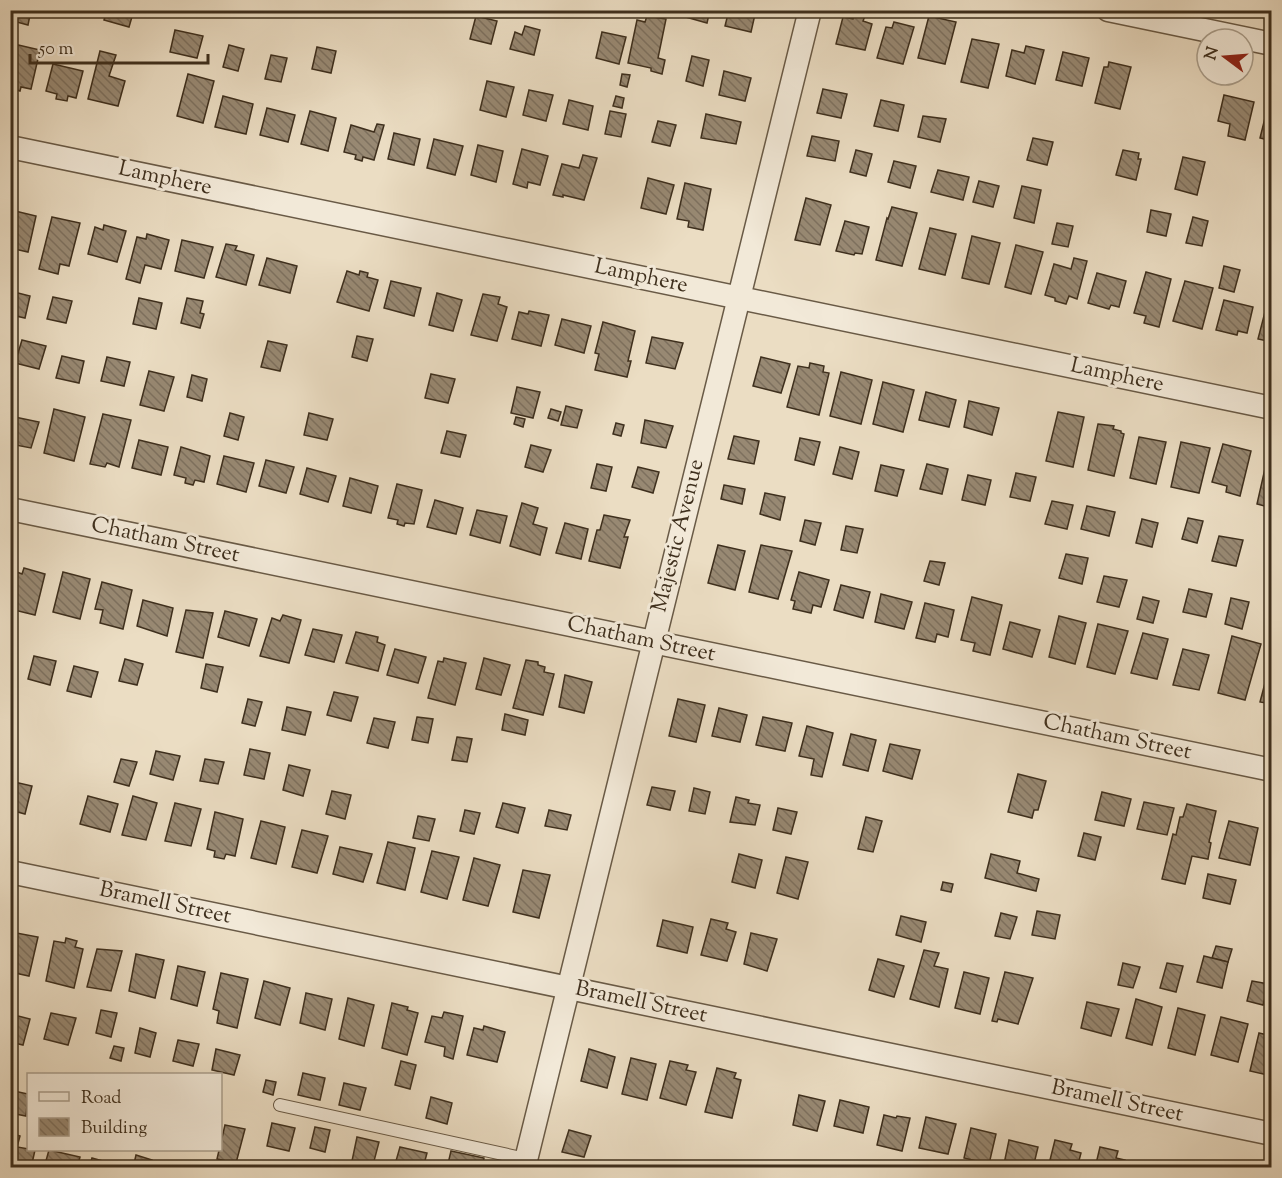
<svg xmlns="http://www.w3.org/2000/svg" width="1282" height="1178" font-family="'Sorts Mill Goudy',serif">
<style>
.building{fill:url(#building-back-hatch);stroke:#3e2f1d;stroke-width:1.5}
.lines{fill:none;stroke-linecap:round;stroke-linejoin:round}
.service-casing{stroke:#695a46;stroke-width:14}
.minor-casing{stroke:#695a46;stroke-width:25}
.service{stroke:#f2e9d8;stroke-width:12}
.minor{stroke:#f2e9d8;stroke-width:22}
.labels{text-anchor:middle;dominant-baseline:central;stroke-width:6;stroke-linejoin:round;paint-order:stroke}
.street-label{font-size:22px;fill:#3e2f1d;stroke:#f2e9d8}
</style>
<defs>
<pattern id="building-back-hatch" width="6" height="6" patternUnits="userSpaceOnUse" patternTransform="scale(1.5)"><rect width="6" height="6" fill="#988973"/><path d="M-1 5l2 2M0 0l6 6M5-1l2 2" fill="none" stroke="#7d705e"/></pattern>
</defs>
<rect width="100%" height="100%" fill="#ebddc3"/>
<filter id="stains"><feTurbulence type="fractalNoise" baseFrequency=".00333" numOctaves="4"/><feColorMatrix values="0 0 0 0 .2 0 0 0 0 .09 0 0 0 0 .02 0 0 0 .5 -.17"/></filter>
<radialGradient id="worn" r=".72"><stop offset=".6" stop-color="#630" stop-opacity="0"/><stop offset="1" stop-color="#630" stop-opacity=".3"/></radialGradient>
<g class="building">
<polygon points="15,10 31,10 28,25 13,21"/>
<polygon points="107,10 134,10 129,27 104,20"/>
<polygon points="302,10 324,10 323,15"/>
<polygon points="684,10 710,10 707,23 682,16"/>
<polygon points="729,10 756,10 751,32 725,26"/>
<polygon points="855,13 865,16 863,21 872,24 865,50 836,44 843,17 853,19"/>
<polygon points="476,16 497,21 491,44 470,39"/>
<polygon points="647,16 666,19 658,58 665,60 662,74 651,71 651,68 628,63 637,20 645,22"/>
<polygon points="929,16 956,22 945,64 918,58"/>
<polygon points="894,22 914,27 903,64 877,58 886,27 892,28"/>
<polygon points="525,26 540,30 534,55 510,49 515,32 522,35"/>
<polygon points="175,30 203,36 197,58 170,52"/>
<polygon points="602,32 626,37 619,64 596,58"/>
<polygon points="972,39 999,44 988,88 961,82"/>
<polygon points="14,44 40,50 31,89 21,87 20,91 10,88 10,59"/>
<polygon points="229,45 244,49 238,71 223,67"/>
<polygon points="1026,46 1044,50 1035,84 1006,76 1012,50 1024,53"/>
<polygon points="317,47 336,51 331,73 312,69"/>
<polygon points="100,51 116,55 109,76 125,81 118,106 88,99"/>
<polygon points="1063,52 1089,58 1082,86 1056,80"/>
<polygon points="271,55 287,58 281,82 265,79"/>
<polygon points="692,56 709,60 703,86 686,81"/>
<polygon points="1109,62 1131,67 1120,109 1095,103 1104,67 1108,67"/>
<polygon points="53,64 83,71 76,98 68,96 67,101 56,99 57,94 46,91"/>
<polygon points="724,71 751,78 745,101 719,95"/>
<polygon points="188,74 214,81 203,123 177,116"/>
<polygon points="622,74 630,75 627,87 620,85"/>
<polygon points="487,81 514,87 506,117 480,110"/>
<polygon points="823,89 847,94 841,118 817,113"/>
<polygon points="529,90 553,95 546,121 523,115"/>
<polygon points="1224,95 1254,102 1245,140 1228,136 1230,124 1218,121"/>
<polygon points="223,96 253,104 246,134 215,127"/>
<polygon points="616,96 624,98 622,108 613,106"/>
<polygon points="569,100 593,106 588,130 563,124"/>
<polygon points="881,100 904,105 898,131 874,126"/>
<polygon points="1269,102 1272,102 1272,141 1260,138"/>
<polygon points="267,108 295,115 288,142 260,135"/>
<polygon points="310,111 336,118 328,151 301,144"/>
<polygon points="610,111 626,114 621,137 605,134"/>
<polygon points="706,114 741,122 736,144 701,138"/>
<polygon points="923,116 946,119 940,142 918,137"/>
<polygon points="658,121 676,125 670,146 652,142"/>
<polygon points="377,124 384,125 374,160 363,157 362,161 355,159 356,155 344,152 351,125 374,132"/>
<polygon points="394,133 420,139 414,165 388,159"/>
<polygon points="812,136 839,141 835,161 807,156"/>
<polygon points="1033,138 1053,142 1047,165 1027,160"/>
<polygon points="434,139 463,146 455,175 427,168"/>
<polygon points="478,145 503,151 496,182 471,175"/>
<polygon points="522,149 548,156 540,185 528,182 527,188 513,184"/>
<polygon points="856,150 872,154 866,176 850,172"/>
<polygon points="1123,150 1139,153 1138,159 1141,159 1136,180 1116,175"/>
<polygon points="583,155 597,158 584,200 563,195 563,197 553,195 562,164 579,168"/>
<polygon points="1183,157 1205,162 1197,195 1175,189"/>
<polygon points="894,161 916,166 910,188 888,182"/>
<polygon points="938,170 969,177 963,200 931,192"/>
<polygon points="648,178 674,185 666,214 641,208"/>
<polygon points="979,181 999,186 993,207 973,202"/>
<polygon points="685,183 711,189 703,230 688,227 689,221 677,219"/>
<polygon points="1022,186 1041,190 1034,223 1014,218"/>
<polygon points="806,198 831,205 820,245 795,240"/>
<polygon points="892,207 917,213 902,266 876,260 887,218 888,219"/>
<polygon points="11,210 36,216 28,252 10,248"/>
<polygon points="1151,210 1171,214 1166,236 1147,232"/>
<polygon points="52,217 80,223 69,266 60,264 58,274 39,269"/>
<polygon points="1193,217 1208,221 1202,246 1186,243"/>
<polygon points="845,221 869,227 862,254 855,253 854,255 836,251"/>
<polygon points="1057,223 1073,226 1068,247 1052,244"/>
<polygon points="104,225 126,231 117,262 88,254 95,227 103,230"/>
<polygon points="930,228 956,234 945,275 919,269"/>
<polygon points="147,234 169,240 161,269 145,265 140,283 126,279 137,237 146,239"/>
<polygon points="972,236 1000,243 989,284 962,278"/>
<polygon points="182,240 213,247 204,278 175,271"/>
<polygon points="226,244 237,246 235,250 254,255 246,285 216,277"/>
<polygon points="1016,245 1043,252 1031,294 1005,287"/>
<polygon points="267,258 297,266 290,293 259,285"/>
<polygon points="1074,258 1087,261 1077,299 1069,296 1066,304 1055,301 1055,298 1045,295 1054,264 1071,269"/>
<polygon points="1224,266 1240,270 1234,292 1219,288"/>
<polygon points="347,271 359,275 360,271 368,273 367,277 378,280 369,311 337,302"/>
<polygon points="1146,272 1171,279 1159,327 1144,323 1146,316 1134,313"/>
<polygon points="1097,273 1126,281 1119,307 1111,305 1109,309 1088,303"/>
<polygon points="391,281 421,288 414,316 384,308"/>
<polygon points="1185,281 1213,288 1202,329 1173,321"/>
<polygon points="10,291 30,296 25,318 11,315 14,303 10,302"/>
<polygon points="437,293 462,300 453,331 429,325"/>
<polygon points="483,294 500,297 498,304 507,307 497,341 471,335"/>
<polygon points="53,297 72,301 66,323 47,319"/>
<polygon points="139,298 162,303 156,329 133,324"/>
<polygon points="187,298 203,301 200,313 204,314 200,328 181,323"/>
<polygon points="1224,300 1253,307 1247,333 1238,331 1237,335 1216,330"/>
<polygon points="1266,308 1272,309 1272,342 1258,339"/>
<polygon points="529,311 549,315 541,346 512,339 519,312 528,314"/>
<polygon points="562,319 591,326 584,353 555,345"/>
<polygon points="603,322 635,331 628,361 631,361 627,377 595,370 599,354 595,353"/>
<polygon points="357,336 373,339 367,361 352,357"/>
<polygon points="652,337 683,343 675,369 646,363"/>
<polygon points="22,340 46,346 39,369 15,363"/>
<polygon points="268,341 287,345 280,371 261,367"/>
<polygon points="62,356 84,361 79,383 56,378"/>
<polygon points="107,357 130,362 124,386 101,381"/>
<polygon points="761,357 790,364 781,393 753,386"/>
<polygon points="810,363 824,366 823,372 829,373 819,415 787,407 798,366 809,368"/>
<polygon points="149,371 174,377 164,411 140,405"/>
<polygon points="841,372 872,380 861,424 830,416"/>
<polygon points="431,374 455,379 448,403 425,398"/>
<polygon points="192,375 207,379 202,401 187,397"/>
<polygon points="883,382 914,390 903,432 873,424"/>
<polygon points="517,387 540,392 533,418 511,413"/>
<polygon points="926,392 956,400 949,427 919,420"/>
<polygon points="969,401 999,408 992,435 964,427"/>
<polygon points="566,406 582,410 577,428 561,425"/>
<polygon points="54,409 85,417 74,461 44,453"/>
<polygon points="551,409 561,412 558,421 548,418"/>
<polygon points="1058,412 1084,417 1073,467 1046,461"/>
<polygon points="230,413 244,417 238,440 224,436"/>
<polygon points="309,413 333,419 327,440 304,435"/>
<polygon points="103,414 131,420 119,467 107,463 105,467 90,464"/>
<polygon points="10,416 39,422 31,448 10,444"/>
<polygon points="516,417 525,419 523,427 514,424"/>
<polygon points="645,420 673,426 666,448 641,443"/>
<polygon points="616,423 624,425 621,436 613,434"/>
<polygon points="1098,424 1114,426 1113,429 1121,431 1121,433 1124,434 1114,476 1088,470"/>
<polygon points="447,431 466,435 460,457 441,453"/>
<polygon points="734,436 759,441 754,464 728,459"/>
<polygon points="1139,437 1166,442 1156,484 1130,478"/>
<polygon points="800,438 820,442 814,465 795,460"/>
<polygon points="139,440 168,447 161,475 132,468"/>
<polygon points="1181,442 1210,448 1199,493 1171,487"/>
<polygon points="1223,444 1251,451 1240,496 1226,492 1227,486 1212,482"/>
<polygon points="531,445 551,450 543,472 525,467"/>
<polygon points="181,447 210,456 204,482 195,480 193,485 185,483 186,478 174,475"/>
<polygon points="840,447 859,452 852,479 833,474"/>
<polygon points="224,456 254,463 246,492 217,484"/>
<polygon points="266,460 294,467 286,493 259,486"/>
<polygon points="597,464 612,467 606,491 591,488"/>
<polygon points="927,464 948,469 942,494 920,489"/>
<polygon points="1266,464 1272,465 1272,508 1257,504"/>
<polygon points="881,465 904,470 897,496 875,491"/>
<polygon points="638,467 659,472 653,493 632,487"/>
<polygon points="307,468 336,476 328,502 300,494"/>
<polygon points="1016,473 1036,477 1030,501 1010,497"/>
<polygon points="968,475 991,480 985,505 962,500"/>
<polygon points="350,478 378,486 371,513 343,506"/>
<polygon points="397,484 422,490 414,524 405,523 404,526 397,524 398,520 388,518"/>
<polygon points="724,485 745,489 742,504 721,499"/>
<polygon points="765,493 785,497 780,520 760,514"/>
<polygon points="435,500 463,508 456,534 427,527"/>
<polygon points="1052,501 1073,505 1067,529 1045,524"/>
<polygon points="522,503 538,508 533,524 547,528 540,555 510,546"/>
<polygon points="1087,506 1115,512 1109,536 1081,529"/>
<polygon points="477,510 507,516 500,543 470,535"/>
<polygon points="604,515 630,520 624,537 628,537 620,568 589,561 597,530 600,530"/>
<polygon points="1188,518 1203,521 1197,543 1182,539"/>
<polygon points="1142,519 1158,523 1152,547 1136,543"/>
<polygon points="805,520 821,523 815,545 800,541"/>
<polygon points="565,523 588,529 581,559 556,553"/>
<polygon points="846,526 863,529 857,553 841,550"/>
<polygon points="1219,536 1243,540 1236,566 1212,561"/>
<polygon points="718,545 745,551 735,590 708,583"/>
<polygon points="761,545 792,551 778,599 749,592"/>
<polygon points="1066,554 1088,558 1082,584 1059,578"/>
<polygon points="930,561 945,563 939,585 924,581"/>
<polygon points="24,568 45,574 35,615 10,609 10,599 17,572 22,574"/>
<polygon points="63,572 90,579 80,619 53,612"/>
<polygon points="799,572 829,580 821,607 813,605 811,613 793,609 795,601 791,600"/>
<polygon points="1104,576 1127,580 1119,607 1097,602"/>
<polygon points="102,582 132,590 123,629 100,623 103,610 95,609"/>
<polygon points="841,585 870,592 863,618 834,610"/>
<polygon points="1189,589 1212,594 1206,617 1183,612"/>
<polygon points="881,594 912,602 904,629 875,622"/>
<polygon points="972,597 1002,605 990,655 973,651 975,643 961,640"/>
<polygon points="1143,597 1159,601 1153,623 1137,619"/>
<polygon points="1231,598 1249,602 1242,629 1225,624"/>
<polygon points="143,600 173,608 167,636 137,626"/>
<polygon points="925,603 954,610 948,637 937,634 935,642 916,638"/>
<polygon points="186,610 213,613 203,658 176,652"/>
<polygon points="225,611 257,619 249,646 218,637"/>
<polygon points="283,615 301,620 289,663 260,656 272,618 280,621"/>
<polygon points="1059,616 1086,623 1075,664 1049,657"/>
<polygon points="1010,622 1040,630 1032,657 1003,649"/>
<polygon points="1098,624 1128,631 1115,674 1087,667"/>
<polygon points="313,629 342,635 334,662 305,655"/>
<polygon points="356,632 378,637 377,642 385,645 378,671 346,663"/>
<polygon points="1143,633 1168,639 1157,679 1131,673"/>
<polygon points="1232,636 1261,644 1245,700 1218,693"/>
<polygon points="395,649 426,657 418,683 387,675"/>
<polygon points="1183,649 1209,655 1199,690 1173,685"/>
<polygon points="34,656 56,661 50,685 28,679"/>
<polygon points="444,658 466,663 455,705 428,698 438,661 443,662"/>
<polygon points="484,658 510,665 501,695 476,689"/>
<polygon points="125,659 143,664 137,685 119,681"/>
<polygon points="526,660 538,662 538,665 545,667 544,672 554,674 543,715 513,708"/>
<polygon points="206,664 223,667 217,692 201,688"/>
<polygon points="1270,664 1272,664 1272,704 1260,702"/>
<polygon points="74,666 98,672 91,697 67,691"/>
<polygon points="565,675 592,682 584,713 559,707"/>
<polygon points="334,692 358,697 351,721 327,715"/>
<polygon points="248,699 262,702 255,726 242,723"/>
<polygon points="678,699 705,705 696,742 669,736"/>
<polygon points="10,703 16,705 10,725"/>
<polygon points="287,707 311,712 305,735 282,730"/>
<polygon points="719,708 747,715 740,742 712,736"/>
<polygon points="505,714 528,720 525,735 502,730"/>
<polygon points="417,717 433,719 428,743 412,740"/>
<polygon points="763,717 792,723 785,751 756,745"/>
<polygon points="374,718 395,722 388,748 367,743"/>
<polygon points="807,726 833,733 822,777 811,775 814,759 799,756"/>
<polygon points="851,734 876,740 868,771 843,765"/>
<polygon points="457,737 472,739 467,762 452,760"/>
<polygon points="890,744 920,750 912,779 883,771"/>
<polygon points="250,749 270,753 264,779 244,775"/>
<polygon points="156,751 180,756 173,780 150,774"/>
<polygon points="121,759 137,762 129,786 114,782"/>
<polygon points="205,759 224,762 218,784 200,781"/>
<polygon points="289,765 310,770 303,796 283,790"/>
<polygon points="1018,774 1046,781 1038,810 1034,810 1032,818 1008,812"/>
<polygon points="10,781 32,786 25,814 10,810"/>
<polygon points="652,787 675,791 670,810 647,805"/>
<polygon points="694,788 710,792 705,814 689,811"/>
<polygon points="332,791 351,795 345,819 326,814"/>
<polygon points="1102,792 1131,799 1124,826 1095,820"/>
<polygon points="88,796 118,804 110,832 80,824"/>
<polygon points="133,796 157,803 146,840 122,835"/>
<polygon points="736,797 749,800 748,803 760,805 755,825 730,822"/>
<polygon points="1144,802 1174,808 1167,835 1137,829"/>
<polygon points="175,803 201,809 191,846 165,841"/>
<polygon points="503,803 525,808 518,833 496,827"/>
<polygon points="1187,804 1216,811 1209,842 1211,843 1208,859 1192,856 1185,884 1162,879 1173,834 1176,835 1180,817 1183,817"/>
<polygon points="778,808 797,812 791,834 773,830"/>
<polygon points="465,810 480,813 474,834 460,831"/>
<polygon points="549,810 571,815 567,830 545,826"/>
<polygon points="215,812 243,819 235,856 226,854 224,859 214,857 215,851 207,849"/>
<polygon points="418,816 435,819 429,841 413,838"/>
<polygon points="866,817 882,821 873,852 858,849"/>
<polygon points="261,821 285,827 276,864 251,858"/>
<polygon points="1229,821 1258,828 1250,865 1219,858"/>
<polygon points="302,830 328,836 317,873 292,867"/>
<polygon points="1084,833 1101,837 1095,860 1078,856"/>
<polygon points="388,842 415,848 405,890 377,883"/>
<polygon points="340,847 372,854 363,882 333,874"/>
<polygon points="432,851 459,857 447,899 421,892"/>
<polygon points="739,854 762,860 755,888 732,882"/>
<polygon points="991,854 1020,861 1017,873 1039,879 1036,891 985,878"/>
<polygon points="786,857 808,862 798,899 777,893"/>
<polygon points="474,858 500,865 488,906 463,900"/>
<polygon points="523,870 550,875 539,918 513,912"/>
<polygon points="1208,874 1236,880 1230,904 1203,898"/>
<polygon points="943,882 953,884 951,892 941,890"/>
<polygon points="1037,911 1060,915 1055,939 1032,935"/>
<polygon points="1001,913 1017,917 1010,939 995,936"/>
<polygon points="901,916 926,922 921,942 896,935"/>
<polygon points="711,919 728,923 726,929 736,932 727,961 701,955"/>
<polygon points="663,920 693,927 687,953 657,946"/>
<polygon points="11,932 38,937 29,976 10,972"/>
<polygon points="751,933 777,939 767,971 744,964"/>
<polygon points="66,938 77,941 75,947 83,949 74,988 46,981 54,941 65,943"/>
<polygon points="1216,946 1232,949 1228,962 1212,958"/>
<polygon points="97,949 122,951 111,991 87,987"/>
<polygon points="924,950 939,953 934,966 948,969 939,1007 910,999"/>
<polygon points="136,954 164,960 155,998 129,991"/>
<polygon points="1204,956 1228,962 1222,988 1197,982"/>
<polygon points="878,959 904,966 894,997 869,990"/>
<polygon points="1123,963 1140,967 1133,988 1118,985"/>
<polygon points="1167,963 1183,966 1176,992 1160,988"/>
<polygon points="178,966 205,972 197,1006 171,999"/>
<polygon points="964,972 989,978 980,1014 955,1008"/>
<polygon points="1005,972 1033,978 1018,1024 998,1019 997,1022 992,1021"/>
<polygon points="221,973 248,979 237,1028 217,1023 219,1011 213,1009"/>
<polygon points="264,981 290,988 280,1025 255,1018"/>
<polygon points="1252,981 1269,984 1263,1005 1247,1001"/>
<polygon points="306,993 332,999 325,1030 300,1023"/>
<polygon points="348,998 374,1005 364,1046 339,1039"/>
<polygon points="1136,999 1162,1007 1152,1045 1126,1038"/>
<polygon points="1087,1002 1119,1009 1111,1036 1081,1028"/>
<polygon points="392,1003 408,1007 407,1010 418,1013 407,1055 382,1048"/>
<polygon points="1178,1008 1205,1015 1195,1055 1168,1048"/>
<polygon points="101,1010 117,1013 111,1037 96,1033"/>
<polygon points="444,1012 463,1016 453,1059 444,1056 445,1047 425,1042 432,1016 442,1018"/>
<polygon points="51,1013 76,1018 68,1045 44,1039"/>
<polygon points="10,1014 30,1019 23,1045 10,1042"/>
<polygon points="1221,1017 1248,1024 1238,1062 1211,1055"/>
<polygon points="484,1026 505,1032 497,1062 467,1055 474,1028 483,1030"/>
<polygon points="140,1028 156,1033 150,1057 135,1053"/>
<polygon points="1259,1033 1272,1036 1272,1076 1250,1071"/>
<polygon points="178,1040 199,1044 193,1066 173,1061"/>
<polygon points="114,1046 124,1048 121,1061 110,1058"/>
<polygon points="216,1049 240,1055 234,1075 212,1070"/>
<polygon points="589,1049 615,1057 607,1088 581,1081"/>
<polygon points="631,1058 656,1064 647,1100 622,1094"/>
<polygon points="401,1061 416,1065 410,1089 395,1085"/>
<polygon points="670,1061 688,1065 686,1070 696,1072 686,1105 660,1098"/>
<polygon points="717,1068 736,1073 734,1078 741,1080 732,1118 705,1112"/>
<polygon points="303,1073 325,1078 320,1100 298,1095"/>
<polygon points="266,1080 276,1082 273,1095 263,1092"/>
<polygon points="344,1083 366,1088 360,1110 339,1105"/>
<polygon points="14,1091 28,1094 26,1116 10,1113"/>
<polygon points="799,1095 825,1101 817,1131 793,1125"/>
<polygon points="431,1097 452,1103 447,1124 426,1118"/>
<polygon points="840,1100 869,1107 863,1133 834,1126"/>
<polygon points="884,1115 896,1118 897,1116 910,1118 902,1151 877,1145"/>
<polygon points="926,1117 956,1124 948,1154 919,1148"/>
<polygon points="272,1123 295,1128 289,1151 267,1146"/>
<polygon points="225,1125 245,1129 236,1163 217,1159"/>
<polygon points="315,1127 330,1130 325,1152 310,1148"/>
<polygon points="971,1128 996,1134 989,1164 964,1158"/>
<polygon points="569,1130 591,1136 584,1157 562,1152"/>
<polygon points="10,1133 20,1136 17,1147 35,1150 31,1168 10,1168"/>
<polygon points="357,1137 379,1142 373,1165 352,1161"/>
<polygon points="1009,1140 1038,1147 1033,1168 1018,1168 1004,1164"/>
<polygon points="1055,1140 1072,1144 1070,1150 1081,1153 1077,1168 1048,1168"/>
<polygon points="400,1147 427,1153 423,1168 394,1168"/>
<polygon points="1100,1147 1118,1151 1116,1158 1125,1160 1123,1168 1095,1168"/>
<polygon points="49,1150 80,1157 77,1168 44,1168"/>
<polygon points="451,1151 484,1158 482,1168 447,1168"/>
<polygon points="136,1155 152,1160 150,1168 133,1168"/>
<polygon points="92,1158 121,1166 121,1168 89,1168"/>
</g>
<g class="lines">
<defs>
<polyline id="service" points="280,1105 526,1159"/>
<g id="minor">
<polyline points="1108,10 1272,44"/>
<polyline points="10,147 1272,408"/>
<polyline points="10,509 1272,770"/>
<polyline points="10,872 1272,1134"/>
<polyline points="524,1168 810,10"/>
</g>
</defs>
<use href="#service" class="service-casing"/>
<use href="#minor" class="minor-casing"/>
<use href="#service" class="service"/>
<use href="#minor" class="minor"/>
</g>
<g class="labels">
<g class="street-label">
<text transform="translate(165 179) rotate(12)">Lamphere</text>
<text transform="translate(641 277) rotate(12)">Lamphere</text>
<text transform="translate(1117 376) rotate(12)">Lamphere</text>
<text transform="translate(679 536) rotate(-76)">Majestic Avenue</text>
<text transform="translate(165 541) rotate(12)">Chatham Street</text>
<text transform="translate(641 640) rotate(12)">Chatham Street</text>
<text transform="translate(1117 738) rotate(12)">Chatham Street</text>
<text transform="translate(165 904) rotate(12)">Bramell Street</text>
<text transform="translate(641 1003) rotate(12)">Bramell Street</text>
<text transform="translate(1117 1102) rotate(12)">Bramell Street</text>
</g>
</g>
<rect width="1282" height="1178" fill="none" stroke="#ebddc3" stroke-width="36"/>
<rect x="12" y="12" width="1258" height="1154" fill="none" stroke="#3e2f1d" stroke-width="3"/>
<rect x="18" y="18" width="1246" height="1142" fill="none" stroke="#3e2f1d" stroke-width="1.5"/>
<rect x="27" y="1073" width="195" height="78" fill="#f2e9d8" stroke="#aa9f8d" stroke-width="1.5"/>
<rect x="39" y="1092" width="30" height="9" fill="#f2e9d8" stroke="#aa9f8d" stroke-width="1.5"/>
<text x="81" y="1103" font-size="18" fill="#3e2f1d">Road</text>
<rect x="39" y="1118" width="30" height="18" fill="url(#building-back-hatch)" stroke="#aa9f8d" stroke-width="1.5"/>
<text x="81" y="1133" font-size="18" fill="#3e2f1d">Building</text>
<g transform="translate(1225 57) rotate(286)"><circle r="28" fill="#f2e9d8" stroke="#aa9f8d" stroke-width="1.5"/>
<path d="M0-4.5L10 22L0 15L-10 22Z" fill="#8f2418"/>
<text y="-9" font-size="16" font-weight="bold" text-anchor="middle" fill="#3e2f1d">N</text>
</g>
<path d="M30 54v9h178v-9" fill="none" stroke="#3e2f1d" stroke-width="3"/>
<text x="39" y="54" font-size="18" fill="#3e2f1d" stroke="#f2e9d8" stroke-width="4.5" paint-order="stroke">50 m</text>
<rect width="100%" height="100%" filter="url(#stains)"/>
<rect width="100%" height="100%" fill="url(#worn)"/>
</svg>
